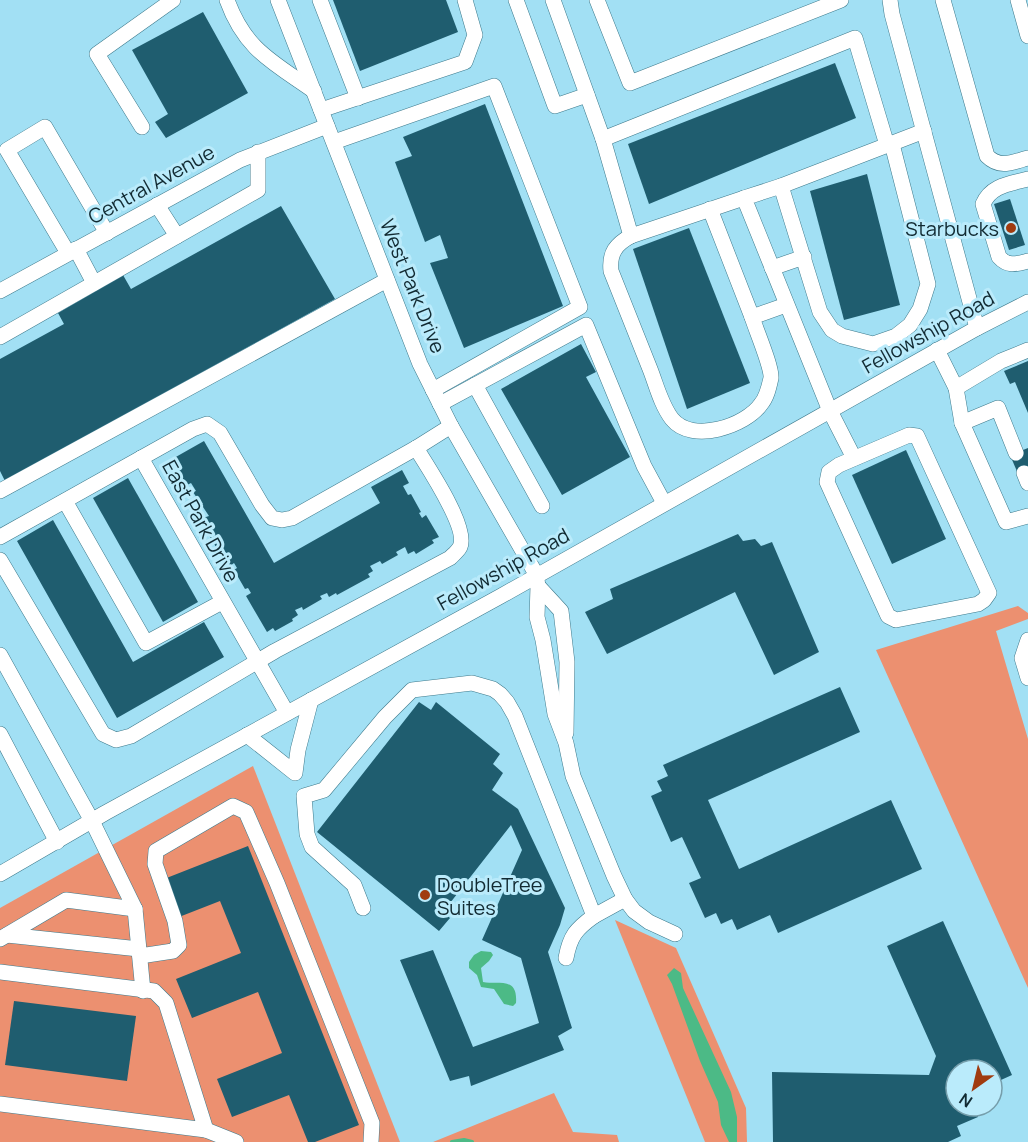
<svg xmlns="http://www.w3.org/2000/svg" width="1028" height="1142" font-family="Manrope,sans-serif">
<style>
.green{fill:#ec9070}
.water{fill:#4cba86}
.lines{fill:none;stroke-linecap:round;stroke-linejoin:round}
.stream{stroke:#4cba86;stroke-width:4}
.building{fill:#1f5d6f}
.minor-casing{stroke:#3e7a8c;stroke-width:16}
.minor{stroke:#fff;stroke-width:15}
.poi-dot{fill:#a03b0f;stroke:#baebfb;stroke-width:2}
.labels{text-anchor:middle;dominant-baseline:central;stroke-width:6;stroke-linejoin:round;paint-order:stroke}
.street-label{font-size:20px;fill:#112a32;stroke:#baebfb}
.poi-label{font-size:20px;fill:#112a32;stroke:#baebfb;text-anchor:end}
</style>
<rect width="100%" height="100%" fill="#a2e0f4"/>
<g class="green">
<polygon points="1018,606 1028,613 1028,619 996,631 1028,739 1028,988 876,650"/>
<polygon points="253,766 400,1142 0,1142 0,908"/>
<polygon points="615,920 676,948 746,1108 747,1142 705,1142"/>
<polygon points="554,1093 573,1132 617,1135 619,1142 433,1142"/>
</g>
<g class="water">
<path d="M481 951 491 952 493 955 489 961 481 968 483 982C499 985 518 976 516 1003L513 1006 504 1004 494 989 481 987 477 975 469 968V962L474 955Z"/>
<polygon points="674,968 681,973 683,988 731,1092 737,1117 737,1142 729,1142 721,1125 718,1102 700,1061 672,984 667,975"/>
</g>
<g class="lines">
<polyline class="stream" points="452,1142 464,1140 472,1142"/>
</g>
<g class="building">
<polygon points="333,0 446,0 458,32 360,71"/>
<polygon points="203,12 248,93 166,138 155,122 168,114 132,50"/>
<polygon points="835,63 856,118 649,204 628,144"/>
<polygon points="485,104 563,306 464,348 430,263 448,258 440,235 425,242 395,162 412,156 403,137"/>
<polygon points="867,174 900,305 844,320 810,191"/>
<polygon points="1010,199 1025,245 1009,250 994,204"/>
<polygon points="281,206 335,299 5,481 0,471 0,359 64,324 58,313 123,275 131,289"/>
<polygon points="689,228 750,383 687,409 633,249"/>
<polygon points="581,344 596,372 586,377 630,457 562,495 501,389"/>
<polygon points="1028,361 1028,413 1015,382 1010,384 1004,371"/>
<polygon points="204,441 274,563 380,503 371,487 402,470 409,483 403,486 408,495 411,494 421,512 419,513 422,518 426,515 439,537 432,540 434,543 416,554 414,551 408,554 405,547 396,552 398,555 382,564 380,561 370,566 373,571 368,574 370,577 337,595 336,593 329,597 327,593 320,596 322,599 303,610 302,607 295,610 298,615 292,619 293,621 275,631 273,628 267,632 246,596 251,593 248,588 245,589 234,570 237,568 234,563 230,566 225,558 223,559 203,525 206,524 203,518 209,516 193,492 196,491 191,483 187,485 183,479 181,480 173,465 177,463 174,458"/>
<polygon points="1028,448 1028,472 1019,476 1010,455"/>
<polygon points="906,450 946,539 892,564 852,475"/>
<polygon points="128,478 198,602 163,622 93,498"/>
<polygon points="53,520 133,662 204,622 224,657 117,718 17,541"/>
<polygon points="738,534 743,541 755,539 761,546 772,542 819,652 774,675 735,592 607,654 585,612 613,599 610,589"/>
<polygon points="840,687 860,732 708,800 739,869 891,800 922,869 778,933 770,915 737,930 732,919 721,924 716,913 705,918 689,883 701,878 682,837 671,842 651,796 662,791 657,781 668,776 663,765"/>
<polygon points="419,702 431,710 436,702 500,754 493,764 503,773 492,790 518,809 565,908 560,925 548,952 572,1028 558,1036 564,1050 471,1086 469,1076 450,1081 400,960 433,950 473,1047 539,1023 521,958 482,940 522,850 511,825 443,912 450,918 439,931 317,832"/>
<polygon points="248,846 359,1125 315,1142 308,1142 289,1095 232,1117 217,1079 282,1053 258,992 192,1018 176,979 241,953 220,901 179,917 164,879"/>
<polygon points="943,921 1012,1075 992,1084 992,1070 956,1070 956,1106 973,1106 978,1117 957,1126 961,1136 948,1142 773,1142 772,1072 929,1075 936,1056 887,946"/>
<polygon points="14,1001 136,1016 127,1081 5,1065"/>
</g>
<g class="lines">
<defs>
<g id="minor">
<path d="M227 0C245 50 273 62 314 91"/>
<polyline points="278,0 420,364 451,426 536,574 538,586 537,617 543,640 555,714 566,743 573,776 614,876 625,899 634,911 649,922 675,934"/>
<polyline points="320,0 358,98"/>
<polyline points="516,0 555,106 587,95"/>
<polyline points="553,0 603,139"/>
<polyline points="597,0 630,83 841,0"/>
<polyline points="890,0 892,14 977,328"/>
<path d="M943 0 987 156C1000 169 1013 162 1028 158"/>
<polyline points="1018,0 1028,36"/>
<polyline points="321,110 465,62 475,35 465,0"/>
<polyline points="142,127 97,54 173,0"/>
<polyline points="334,142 494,86 580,307 433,390"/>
<path d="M1028 179C1010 184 991 185 983 204L999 257C1008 267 1016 264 1028 261"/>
<polyline points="781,186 820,312 832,330 842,336 873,344 896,336 910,325 920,309 928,284 892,144"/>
<polyline points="744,198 631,236 603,139 855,38 887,145"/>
<polyline points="157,205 177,236"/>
<polyline points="710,209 752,317 786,305"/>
<path d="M631 236C616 244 609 253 611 271 624 303 637 336 650 369 656 384 661 405 672 419 692 444 746 426 761 404 767 397 769 387 771 378 772 367 756 330 752 317"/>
<polyline points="76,249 94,283"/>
<polyline points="68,253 7,150 45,127 107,233"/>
<polyline points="772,268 804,257"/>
<polyline points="0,291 240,160 327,126"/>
<polyline points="0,337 258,190 258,152"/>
<polyline points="937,350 956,388 962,423 1006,522 1028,516"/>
<polyline points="475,385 542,506"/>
<polyline points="956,388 1001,361 1028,350"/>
<polyline points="440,404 586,325 644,466 664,503"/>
<polyline points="962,423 998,408 1016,453"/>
<polygon points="909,435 917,436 989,593 984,600 978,604 896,620 888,616 827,482 829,472 839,465"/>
<polyline points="141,458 287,713"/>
<polyline points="854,458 830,411 744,198 781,186 924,131"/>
<polyline points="1024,473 1028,483"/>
<polyline points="0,491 387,280"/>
<polyline points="65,501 146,643 222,602"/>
<polyline points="0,537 193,429 207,424 220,433 262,505 272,518 282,520 292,518 416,448 451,426"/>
<path d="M0 560 103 734 116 740 131 736 275 651 450 558C453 555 458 551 460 547 469 528 427 466 416 448"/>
<polyline points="538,586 561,611 567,662 566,733"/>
<polyline points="1028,640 1022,658 1028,678"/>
<polyline points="0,655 92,821 135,909 66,900 0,939"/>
<polyline points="0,734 57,842"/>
<polyline points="247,735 295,773 298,750 311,700"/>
<polyline points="0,874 105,813 501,596 977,328 1028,302"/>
<path d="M363 908 354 885 312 847 307 834 304 796 324 790 385 717 412 690 472 683 493 689 500 694 507 702 515 716 594 916C576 929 570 936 566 958"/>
<polyline points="135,909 143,991"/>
<polyline points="594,916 625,899"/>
<polyline points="7,935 139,949"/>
<polyline points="140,956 173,951 179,945 175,921 155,864 156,851 233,806 246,812 277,883 372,1123 371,1142"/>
<polyline points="0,972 154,991 166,1003 206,1130 0,1104"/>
<polyline points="206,1130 236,1142"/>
</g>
</defs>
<use href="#minor" class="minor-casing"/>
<use href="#minor" class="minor"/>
</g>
<g class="poi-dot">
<circle cx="1011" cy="228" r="6"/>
<circle cx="425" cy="895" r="6"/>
</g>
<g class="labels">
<g class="street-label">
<text transform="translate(151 184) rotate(-29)">Central Avenue</text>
<text transform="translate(413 286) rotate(68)">West Park Drive</text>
<text transform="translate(928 332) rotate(-29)">Fellowship Road</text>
<text transform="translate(201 521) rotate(61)">East Park Drive</text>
<text transform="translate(503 569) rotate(-29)">Fellowship Road</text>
</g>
<g class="poi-label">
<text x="999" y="228">Starbucks</text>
<text x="437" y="884" text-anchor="start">DoubleTree<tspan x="437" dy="23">Suites</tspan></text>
</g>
</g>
<g transform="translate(974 1088) rotate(214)"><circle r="28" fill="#baebfb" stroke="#769eab" stroke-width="1.5"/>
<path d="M0-4.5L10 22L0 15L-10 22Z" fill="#a03b0f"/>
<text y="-9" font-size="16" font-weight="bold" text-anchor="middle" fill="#112a32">N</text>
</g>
</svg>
